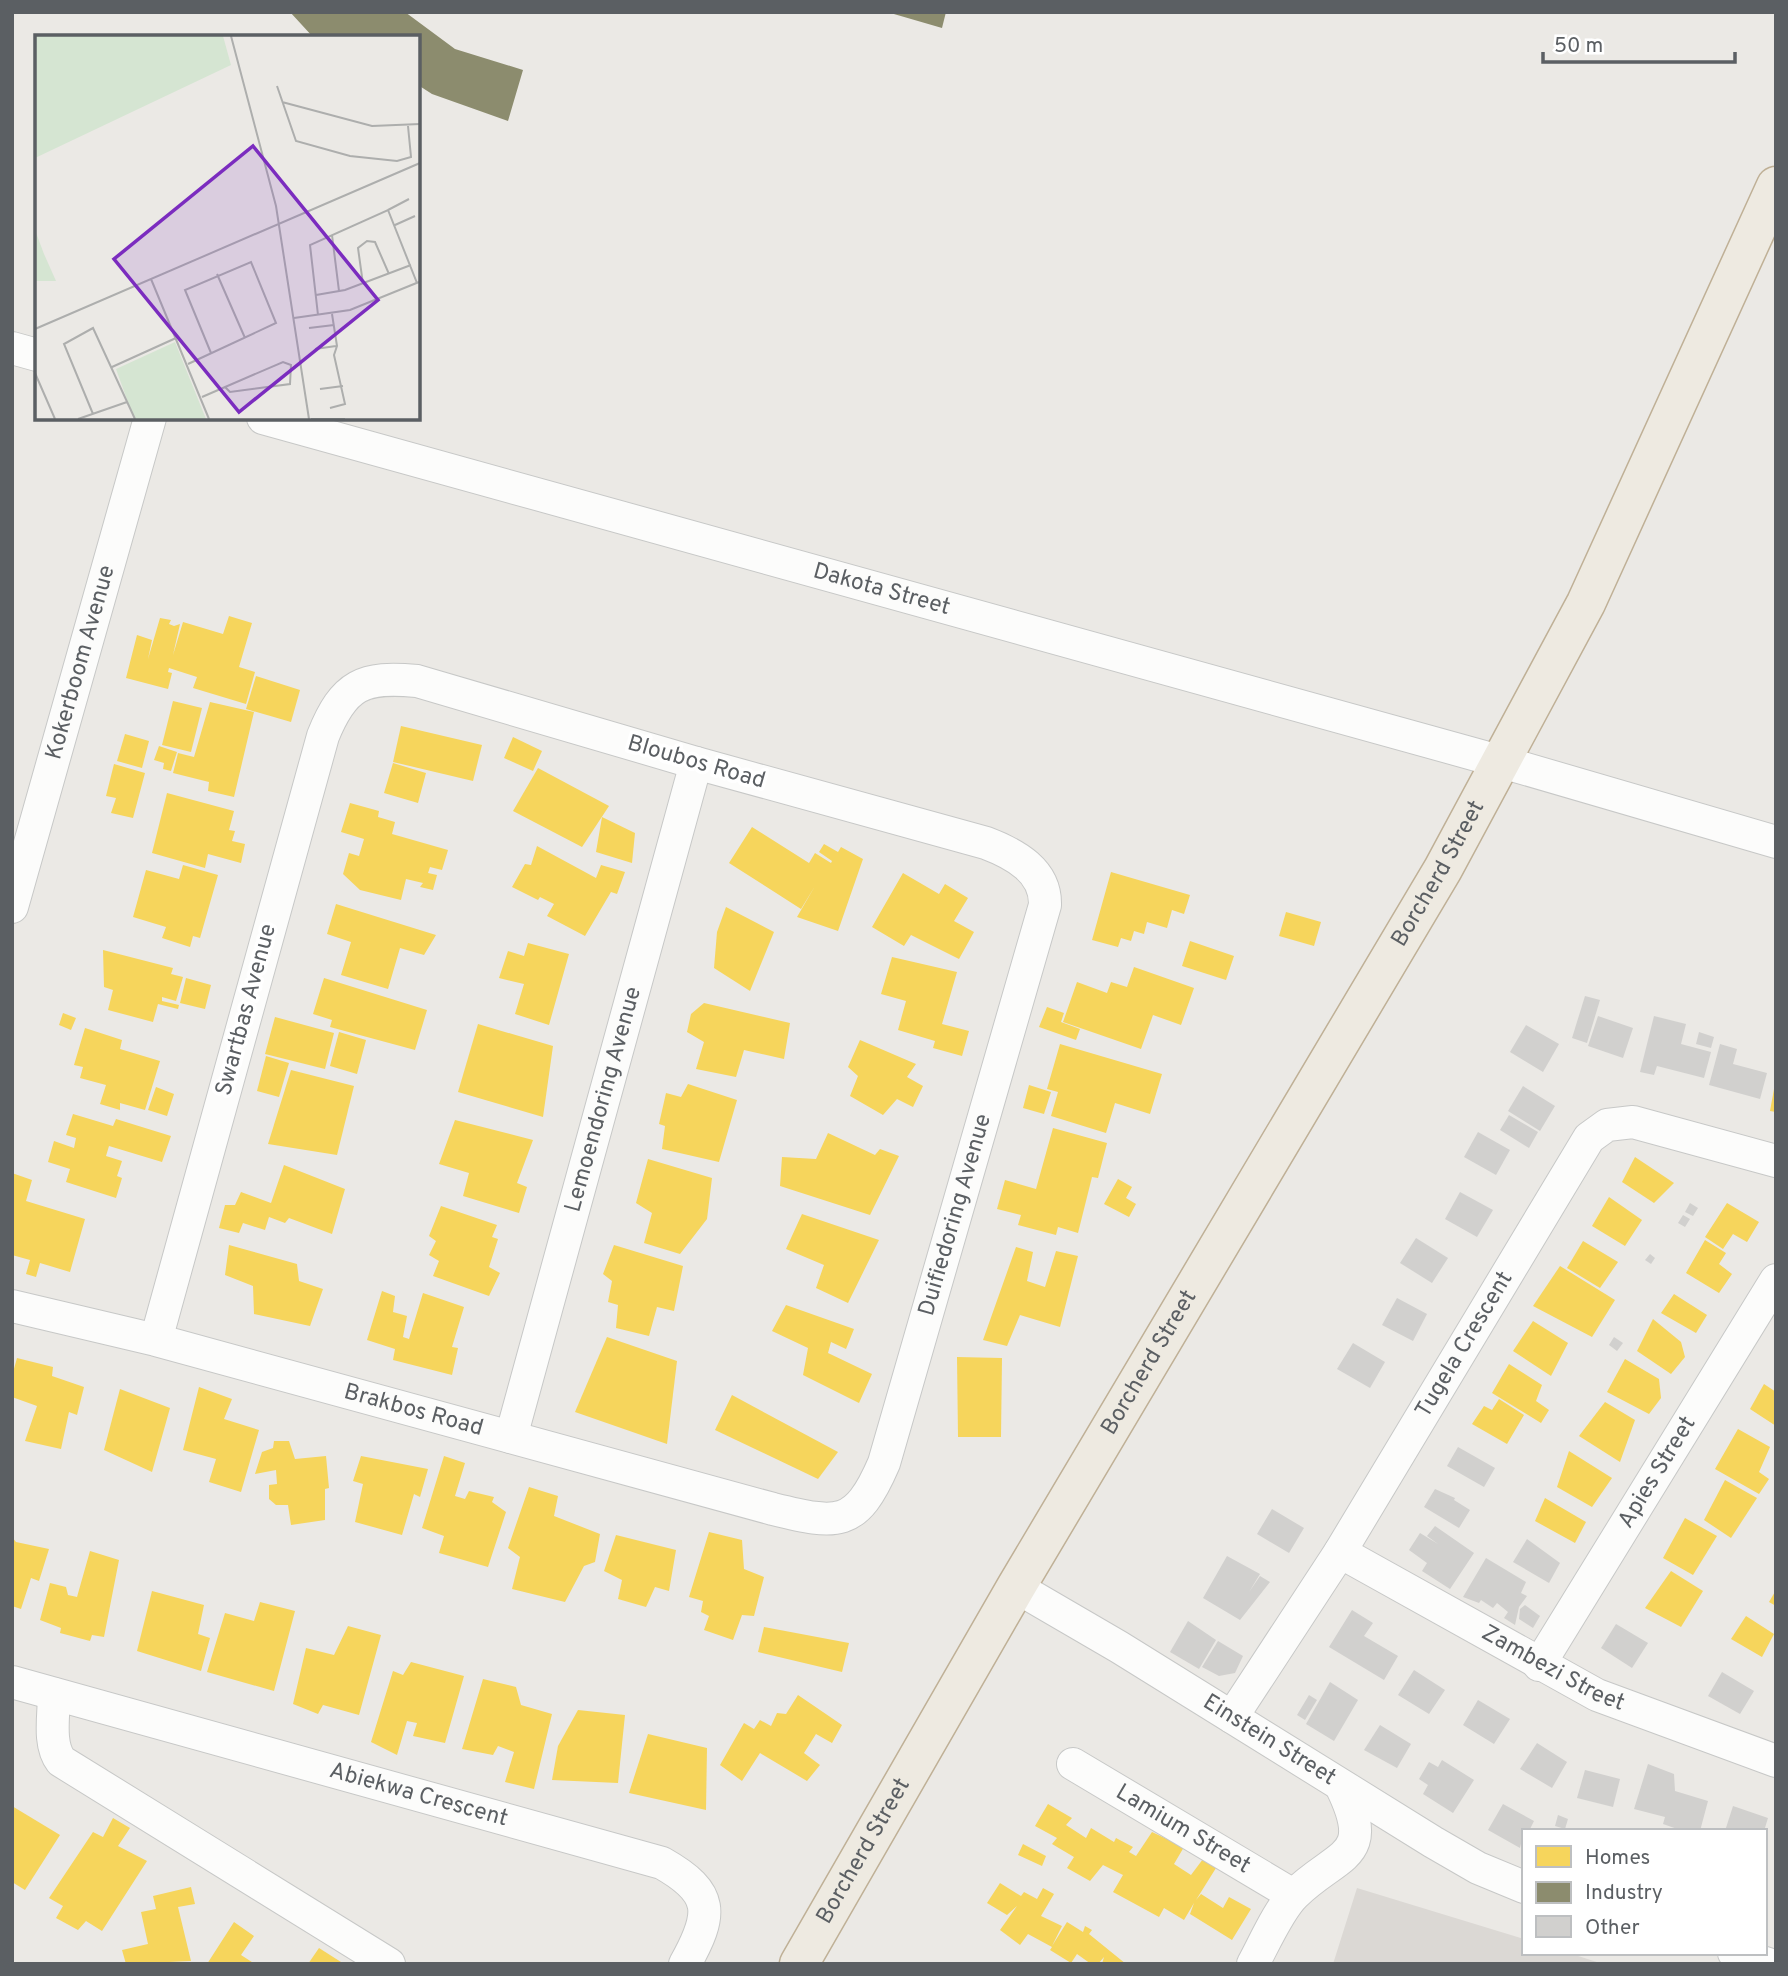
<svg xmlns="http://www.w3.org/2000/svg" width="1788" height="1976" font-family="Overpass,sans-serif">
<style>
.education{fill:#dbd8d4}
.homes{fill:#f6d55c}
.industry{fill:#8c8c6e}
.building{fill:#d1d0ce}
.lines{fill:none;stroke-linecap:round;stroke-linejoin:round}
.minor-casing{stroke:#c7c8c7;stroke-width:34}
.highway-casing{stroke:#bfb096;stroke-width:41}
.minor{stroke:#fcfcfb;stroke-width:32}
.highway{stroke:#eeeae1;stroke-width:38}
.labels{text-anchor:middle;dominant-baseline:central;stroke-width:7;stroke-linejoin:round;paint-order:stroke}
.street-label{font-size:23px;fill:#5b5f63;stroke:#fff}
.inset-road{fill:none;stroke:#adaead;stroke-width:2}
.view{fill:#7b2cbf;fill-opacity:0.15;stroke:#7b2cbf;stroke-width:3.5}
.inset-edge{fill:none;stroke:#5b5f63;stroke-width:3.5}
</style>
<rect width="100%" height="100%" fill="#ebe9e5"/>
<polygon class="education" points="1357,1888 1524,1939 1524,1953 1569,1953 1603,1964 1333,1964"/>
<g class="homes">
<polygon points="229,616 252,623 239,667 255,672 246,704 193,688 197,677 169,668 168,672 172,673 168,689 126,678 137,635 152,640 148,659 160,618 171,620 169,624 174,626 180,624 173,655 183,622 223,634"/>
<polygon points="256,676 300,690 291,722 246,709"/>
<polygon points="173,701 202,708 191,752 162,745"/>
<polygon points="210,702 254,712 234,797 208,791 209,782 173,773 178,753 194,757"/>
<polygon points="401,726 482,745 473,781 393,762"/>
<polygon points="125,734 149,741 142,768 117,761"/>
<polygon points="513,737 542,751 533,771 504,758"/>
<polygon points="159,746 177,752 171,771 163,769 164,763 154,760"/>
<polygon points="393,763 426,773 418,803 384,793"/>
<polygon points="114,764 145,773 133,818 111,813 116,798 106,796"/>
<polygon points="538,768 609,806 582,847 513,811"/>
<polygon points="167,793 234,811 229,830 235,831 232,841 245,844 241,863 208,854 205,868 152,853"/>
<polygon points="350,803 379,811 378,817 395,822 392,834 448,850 442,870 430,867 428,873 437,875 433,890 420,887 423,883 406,879 401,900 360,890 343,874 349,853 359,856 364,839 341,832"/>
<polygon points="602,817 635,833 632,863 596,852"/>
<polygon points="752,827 809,863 815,853 831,863 832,861 819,852 824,844 838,852 841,847 863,859 838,931 797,917 815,886 801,909 729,863"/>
<polygon points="537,846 596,878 601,865 625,872 617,894 611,892 585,936 547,916 554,904 540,897 538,900 512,887 525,864 531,865"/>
<polygon points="183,865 218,875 200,938 193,936 190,947 162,938 166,927 133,917 146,870 179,879"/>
<polygon points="1111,872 1190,895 1184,914 1172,910 1167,928 1147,922 1144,934 1134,931 1131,941 1121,938 1118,947 1092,940"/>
<polygon points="903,873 939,894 945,884 968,898 954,921 974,932 959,959 911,935 904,946 872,927"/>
<polygon points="336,904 436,935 424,955 400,948 388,989 341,975 351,942 327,934"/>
<polygon points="726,907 774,932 750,991 714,968 717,932"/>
<polygon points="1286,912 1321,922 1314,946 1279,936"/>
<polygon points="1190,941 1234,956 1226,980 1182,966"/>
<polygon points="528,943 569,954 549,1025 515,1014 524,984 499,978 508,951 524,956"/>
<polygon points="103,950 173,968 171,974 183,977 176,1001 162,997 162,1001 179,1005 178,1009 158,1004 153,1022 108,1010 113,990 104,987"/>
<polygon points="892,957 957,972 942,1024 969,1031 962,1056 933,1048 935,1041 898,1030 906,1001 881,994"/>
<polygon points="1134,967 1194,988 1181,1025 1153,1015 1141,1049 1063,1022 1077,982 1107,993 1111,982 1127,987"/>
<polygon points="186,978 211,985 205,1009 180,1003"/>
<polygon points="324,978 427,1010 415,1050 330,1027 332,1020 313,1014"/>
<polygon points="704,1003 790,1023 784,1059 744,1050 736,1077 696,1069 704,1042 687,1032 691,1014"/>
<polygon points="1047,1007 1064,1013 1061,1022 1080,1029 1076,1040 1039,1027"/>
<polygon points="63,1013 76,1018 71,1030 59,1025"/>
<polygon points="275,1017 334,1033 325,1069 265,1054"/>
<polygon points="478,1024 553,1046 543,1117 458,1092"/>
<polygon points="85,1028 122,1040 120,1049 160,1061 145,1110 120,1103 120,1110 100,1104 106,1085 80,1078 83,1067 74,1065"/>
<polygon points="339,1032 366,1040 357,1074 330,1066"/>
<polygon points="860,1040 916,1064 907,1077 923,1086 913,1107 897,1099 883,1115 850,1096 858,1076 848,1067"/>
<polygon points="1060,1044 1162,1074 1150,1114 1115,1103 1106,1133 1051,1116 1058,1092 1047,1089"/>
<polygon points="266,1056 289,1063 279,1097 257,1091"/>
<polygon points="291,1070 354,1086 337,1155 268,1144"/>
<polygon points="688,1084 737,1100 719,1162 662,1149 665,1126 659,1124 666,1093 681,1097"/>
<polygon points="1029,1085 1051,1092 1044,1114 1023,1108"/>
<polygon points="156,1087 174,1094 167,1116 148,1110"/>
<polygon points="1774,1089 1776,1089 1776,1112 1770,1111"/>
<polygon points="73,1114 113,1126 116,1119 171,1136 162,1162 109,1146 106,1156 122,1161 117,1176 122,1178 116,1198 66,1182 70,1169 48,1162 54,1141 74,1148 76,1138 66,1135"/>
<polygon points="455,1120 533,1140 517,1183 527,1187 519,1213 463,1196 469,1173 439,1164"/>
<polygon points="1053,1128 1107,1143 1098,1178 1092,1177 1078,1233 1058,1227 1056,1235 1018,1225 1021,1215 997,1209 1005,1180 1036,1189"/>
<polygon points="828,1133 875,1155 880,1149 899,1156 870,1215 780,1186 782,1157 816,1159"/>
<polygon points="1635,1157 1674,1183 1654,1203 1622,1182"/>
<polygon points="648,1159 712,1178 707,1219 680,1254 644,1243 652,1213 636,1203"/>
<polygon points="284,1165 345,1189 332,1234 289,1218 285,1223 269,1217 265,1230 243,1223 239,1233 219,1228 225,1205 235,1205 241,1192 271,1203"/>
<polygon points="12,1173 32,1180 26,1201 85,1219 70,1272 40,1263 36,1277 26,1274 30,1260 12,1255"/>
<polygon points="1118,1179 1132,1187 1126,1198 1136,1204 1129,1217 1104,1204"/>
<polygon points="1609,1197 1642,1220 1625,1246 1592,1226"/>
<polygon points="1727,1203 1759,1222 1747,1242 1733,1234 1723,1249 1705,1237"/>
<polygon points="441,1206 497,1225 492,1237 498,1239 489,1267 500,1273 489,1296 433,1276 439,1261 429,1255 436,1241 429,1236"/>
<polygon points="802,1214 879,1240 848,1303 816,1288 824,1265 786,1249"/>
<polygon points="1705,1240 1726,1253 1719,1264 1732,1274 1719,1293 1686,1273"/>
<polygon points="1583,1241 1618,1262 1600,1288 1567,1268"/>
<polygon points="229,1245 297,1264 299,1281 323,1289 310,1326 254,1314 253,1286 225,1275"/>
<polygon points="614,1245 683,1266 674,1311 657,1307 649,1336 616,1328 618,1305 608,1302 612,1281 603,1274"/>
<polygon points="1016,1247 1033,1252 1027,1281 1045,1287 1056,1251 1078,1256 1060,1327 1020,1315 1007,1346 983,1340"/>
<polygon points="1560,1266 1615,1300 1592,1337 1533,1306"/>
<polygon points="382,1291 395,1296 393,1312 407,1316 403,1337 409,1339 423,1293 464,1307 452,1347 458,1348 452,1375 393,1360 395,1349 367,1340"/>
<polygon points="1674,1294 1707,1315 1696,1333 1661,1313"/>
<polygon points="786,1305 854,1329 846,1349 831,1342 828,1353 872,1374 859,1403 803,1375 808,1348 772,1331"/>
<polygon points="1653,1319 1681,1342 1685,1357 1671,1374 1637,1351"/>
<polygon points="1533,1321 1568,1343 1551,1376 1513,1351"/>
<polygon points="607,1337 677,1361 667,1444 575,1412"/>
<polygon points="957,1357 1002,1358 1001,1437 958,1437"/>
<polygon points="17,1358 53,1367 52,1376 84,1387 77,1415 69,1412 61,1449 25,1441 37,1406 12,1397 12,1376"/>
<polygon points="1625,1359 1659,1379 1661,1398 1649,1414 1607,1392"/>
<polygon points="1509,1364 1542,1385 1536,1401 1549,1410 1541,1423 1492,1393"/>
<polygon points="1764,1384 1776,1392 1776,1426 1750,1409"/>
<polygon points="199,1387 232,1399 224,1419 259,1430 241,1492 209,1482 216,1459 183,1450"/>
<polygon points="120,1389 170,1408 152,1472 104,1450"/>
<polygon points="732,1395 838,1452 818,1479 715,1430"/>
<polygon points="1499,1399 1524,1415 1507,1444 1472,1424 1484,1406 1492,1410"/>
<polygon points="1605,1402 1635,1420 1620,1462 1579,1436"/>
<polygon points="1738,1429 1770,1447 1759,1472 1769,1479 1759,1494 1715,1469"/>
<polygon points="274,1441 289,1441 295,1459 326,1456 329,1488 325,1489 325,1520 291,1525 288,1505 276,1505 269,1499 269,1485 277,1484 276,1470 255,1474 262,1452 273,1448"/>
<polygon points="1569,1451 1612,1478 1592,1507 1557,1487"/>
<polygon points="361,1456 428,1469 420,1497 414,1494 402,1535 355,1522 363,1484 353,1481"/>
<polygon points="444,1456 465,1463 455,1496 465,1499 469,1491 494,1497 492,1502 506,1512 488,1567 439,1553 444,1536 422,1528"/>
<polygon points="1725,1480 1757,1498 1731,1538 1704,1520"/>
<polygon points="529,1487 558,1496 554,1516 600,1534 595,1562 584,1566 565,1602 512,1589 520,1557 508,1548"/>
<polygon points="1545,1498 1586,1522 1575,1543 1535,1521"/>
<polygon points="1685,1518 1717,1536 1693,1575 1663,1558"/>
<polygon points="709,1532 742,1540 744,1569 764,1577 754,1616 742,1615 733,1640 704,1630 709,1616 701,1612 703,1601 689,1597"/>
<polygon points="616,1535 676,1550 669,1591 655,1587 646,1607 618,1599 622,1580 604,1571"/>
<polygon points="12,1537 16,1542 49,1549 39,1581 31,1578 21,1609 12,1606"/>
<polygon points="90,1551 119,1560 104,1637 92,1635 90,1641 60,1633 61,1628 40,1620 50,1583 66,1587 68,1595 77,1597"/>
<polygon points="1671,1571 1703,1591 1681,1627 1645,1608"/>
<polygon points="1776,1590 1776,1606 1769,1602"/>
<polygon points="152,1591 204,1605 198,1634 210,1638 201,1671 137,1651"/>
<polygon points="260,1602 295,1611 274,1691 207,1672 225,1613 254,1621"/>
<polygon points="1746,1616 1774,1634 1762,1657 1731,1639"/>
<polygon points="348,1626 381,1635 359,1715 323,1705 318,1714 293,1704 306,1648 334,1655"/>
<polygon points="764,1627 849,1643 842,1672 758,1652"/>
<polygon points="411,1662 464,1676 445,1743 413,1736 417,1723 407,1721 397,1755 371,1742 393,1671 403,1675"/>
<polygon points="483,1679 516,1687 521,1705 552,1714 534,1789 505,1782 514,1752 498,1746 493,1755 462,1749"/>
<polygon points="798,1695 842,1725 832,1743 816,1734 804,1753 820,1765 807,1781 760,1753 742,1781 720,1765 744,1723 754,1729 760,1720 771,1726 777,1713 786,1714"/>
<polygon points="578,1710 625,1715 618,1783 552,1780 558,1746"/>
<polygon points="648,1734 707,1748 706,1810 629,1793"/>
<polygon points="1048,1804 1072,1818 1066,1825 1086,1838 1091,1828 1114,1842 1116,1838 1133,1847 1129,1852 1136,1856 1152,1832 1184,1847 1174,1864 1191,1875 1203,1859 1216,1868 1196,1900 1201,1894 1223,1908 1229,1897 1251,1909 1232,1940 1190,1914 1194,1903 1184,1920 1164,1908 1159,1917 1113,1892 1123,1875 1103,1865 1090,1881 1067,1868 1074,1857 1052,1844 1057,1838 1035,1826"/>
<polygon points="12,1806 60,1835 25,1890 12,1882"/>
<polygon points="113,1818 130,1828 118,1846 147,1861 102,1931 86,1921 78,1930 56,1918 63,1906 49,1898 93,1832 103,1837"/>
<polygon points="1023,1844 1046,1856 1042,1866 1018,1855"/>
<polygon points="1000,1883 1021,1896 1024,1892 1037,1899 1043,1888 1054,1894 1041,1916 1062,1926 1052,1946 1067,1922 1083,1932 1085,1926 1092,1930 1089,1934 1126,1964 1102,1964 1104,1957 1098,1964 1091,1964 1077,1954 1071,1963 1050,1950 1052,1947 1028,1934 1020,1945 1000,1930 1017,1906 1007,1915 987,1903"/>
<polygon points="191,1887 195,1904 178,1907 191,1961 126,1964 122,1950 148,1944 141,1912 156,1909 153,1896"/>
<polygon points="234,1922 254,1936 241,1955 255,1964 207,1964"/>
<polygon points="319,1948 341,1962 340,1964 308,1964"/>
</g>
<g class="industry">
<polygon points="290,12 405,12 455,49 523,70 508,121 432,94 418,85 418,37 313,37"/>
<polygon points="887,12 946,12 942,28"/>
</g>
<g class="building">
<polygon points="1585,996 1600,1000 1587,1043 1572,1038"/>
<polygon points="1598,1016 1633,1028 1623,1058 1588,1046"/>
<polygon points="1654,1016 1686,1024 1681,1044 1711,1052 1704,1078 1657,1066 1654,1075 1640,1072"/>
<polygon points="1526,1025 1559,1044 1543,1072 1510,1052"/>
<polygon points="1699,1032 1714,1037 1711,1048 1696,1044"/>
<polygon points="1720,1044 1737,1049 1733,1064 1767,1073 1760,1099 1709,1085"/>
<polygon points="1523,1086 1555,1106 1540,1131 1508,1111"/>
<polygon points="1509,1115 1538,1132 1529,1148 1500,1130"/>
<polygon points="1478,1132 1510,1150 1496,1175 1464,1157"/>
<polygon points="1460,1192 1493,1210 1477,1237 1445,1219"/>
<polygon points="1690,1203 1698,1208 1693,1216 1685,1212"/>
<polygon points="1683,1215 1690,1219 1685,1227 1678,1223"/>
<polygon points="1416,1238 1448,1258 1432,1283 1400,1263"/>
<polygon points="1650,1254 1655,1258 1651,1264 1645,1260"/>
<polygon points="1397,1298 1427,1314 1413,1341 1382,1325"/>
<polygon points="1614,1337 1623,1343 1617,1351 1609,1345"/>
<polygon points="1353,1343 1385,1362 1370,1388 1337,1369"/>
<polygon points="1458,1447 1495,1468 1484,1487 1447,1466"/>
<polygon points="1435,1489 1455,1498 1454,1500 1470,1510 1459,1528 1424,1507"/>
<polygon points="1272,1509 1304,1528 1289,1553 1257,1534"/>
<polygon points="1435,1526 1474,1553 1450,1589 1422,1571 1427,1563 1409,1550 1420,1533 1438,1544 1427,1536"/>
<polygon points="1527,1539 1560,1563 1549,1583 1513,1562"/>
<polygon points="1227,1556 1260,1574 1249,1592 1260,1576 1270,1582 1240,1620 1203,1598"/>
<polygon points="1486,1558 1526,1582 1521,1593 1527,1596 1519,1607 1515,1625 1504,1618 1508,1612 1497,1603 1493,1608 1481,1600 1479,1603 1463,1597"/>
<polygon points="1525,1605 1540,1616 1533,1628 1519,1619 1520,1609"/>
<polygon points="1352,1610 1373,1623 1364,1636 1398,1656 1384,1680 1329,1647"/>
<polygon points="1188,1621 1216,1640 1199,1669 1170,1652"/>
<polygon points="1616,1624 1648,1643 1632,1668 1601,1648"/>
<polygon points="1218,1641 1243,1656 1235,1673 1219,1676 1202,1667"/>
<polygon points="1414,1670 1445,1690 1429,1714 1398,1695"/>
<polygon points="1722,1672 1754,1691 1740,1714 1708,1696"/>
<polygon points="1330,1682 1358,1700 1334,1741 1306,1724"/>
<polygon points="1309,1695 1317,1700 1305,1720 1297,1715"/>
<polygon points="1478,1700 1510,1719 1494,1744 1463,1725"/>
<polygon points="1380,1725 1411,1744 1397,1768 1364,1750"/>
<polygon points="1537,1743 1567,1762 1552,1788 1520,1769"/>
<polygon points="1442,1760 1474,1780 1453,1813 1423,1794 1428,1785 1419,1779 1429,1762 1438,1767"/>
<polygon points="1648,1764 1674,1774 1675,1791 1708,1801 1700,1831 1683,1831 1663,1824 1665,1817 1634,1809"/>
<polygon points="1585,1770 1620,1779 1613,1807 1577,1798"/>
<polygon points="1503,1804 1534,1821 1529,1831 1524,1831 1520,1848 1488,1830"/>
<polygon points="1733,1806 1768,1818 1764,1831 1725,1831"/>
<polygon points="1558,1815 1568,1819 1565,1829 1555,1826"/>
</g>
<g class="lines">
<defs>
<g id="minor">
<polyline points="12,348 37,355"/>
<path id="s1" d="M263 418 1502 762 1776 842"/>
<path id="s2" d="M12 907 150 418"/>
<path id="s3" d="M12 1306 156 1340 773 1509C838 1525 856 1528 884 1463L1045 905C1046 871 1015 854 986 843L696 763 417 681C363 676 344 684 323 736L156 1340"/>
<path id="s4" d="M511 1437 696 763"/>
<path id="s5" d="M1340 1552 1597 1695 1776 1761"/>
<path id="s6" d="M1016 1587 1119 1647 1433 1842 1478 1868 1524 1887"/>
<path id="s7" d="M1539 1665 1776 1280"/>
<path id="s8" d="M12 1682 662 1863C715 1893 713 1914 685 1964"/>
<path d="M54 1694C54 1715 48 1744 61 1761L389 1964"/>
<path id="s9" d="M1232 1717 1340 1552 1589 1138 1607 1125 1633 1122 1776 1161"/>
<path id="s10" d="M1073 1764 1293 1895"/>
<polyline points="1734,1953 1768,1964"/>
<path d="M1253 1964C1264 1944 1279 1909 1295 1894 1338 1852 1376 1859 1342 1788"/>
</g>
<g id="highway">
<path id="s11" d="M799 1964 1016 1587 1443 869 1586 603 1776 186"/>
</g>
</defs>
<use href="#minor" class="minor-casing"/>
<use href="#highway" class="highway-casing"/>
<use href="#minor" class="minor"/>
<use href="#highway" class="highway"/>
</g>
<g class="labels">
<g class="street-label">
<text stroke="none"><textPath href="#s1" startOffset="642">Dakota Street</textPath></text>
<text stroke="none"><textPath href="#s2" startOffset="254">Kokerboom Avenue</textPath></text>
<text transform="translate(696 763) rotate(16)">Bloubos Road</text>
<text stroke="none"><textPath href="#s11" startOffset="1264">Borcherd Street</textPath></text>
<text transform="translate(247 1010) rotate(-75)">Swartbas Avenue</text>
<text stroke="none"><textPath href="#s4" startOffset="350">Lemoendoring Avenue</textPath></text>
<text stroke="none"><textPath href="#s3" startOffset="1186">Duifiedoring Avenue</textPath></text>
<text stroke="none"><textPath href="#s9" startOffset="439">Tugela Crescent</textPath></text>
<text stroke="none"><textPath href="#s11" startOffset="696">Borcherd Street</textPath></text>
<text stroke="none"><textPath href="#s3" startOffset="415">Brakbos Road</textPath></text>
<text stroke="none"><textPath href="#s7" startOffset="226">Apies Street</textPath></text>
<text stroke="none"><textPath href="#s5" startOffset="243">Zambezi Street</textPath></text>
<text stroke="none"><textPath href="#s6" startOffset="296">Einstein Street</textPath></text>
<text stroke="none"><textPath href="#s8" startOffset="422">Abiekwa Crescent</textPath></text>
<text stroke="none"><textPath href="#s10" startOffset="128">Lamium Street</textPath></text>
<text stroke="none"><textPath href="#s11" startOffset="130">Borcherd Street</textPath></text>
</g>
</g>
<g transform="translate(35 35)">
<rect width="385" height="385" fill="#ebe9e5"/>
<path d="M0 1H188L196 30 0 123ZM0 195 9 219 21 246H0ZM140 307 171 384H99L81 334Z" fill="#d5e5d2"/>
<path class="inset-road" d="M196 1 241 171 274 384M242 51 261 106 315 121 362 126 376 122 373 91M247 67 337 91 385 89M353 175 374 164M360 190 380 181M297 200 304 256M182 239 210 303M116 244 174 384M328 249 323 213 332 206 340 207 354 239M281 260 310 255 376 230M283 280 275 210 353 175 382 248M259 283 315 275 384 247M274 293 299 290M0 294 385 128M280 314 301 311M153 329 241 288 216 227 150 255 176 318M77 332 141 303M0 338 20 384M285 354 308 351M167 362 248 327 256 330 255 349 195 357 190 352M295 373 310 369 299 320 302 311 297 279M58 379 29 309 58 293 100 384M43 384 92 367M276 384H310"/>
<path class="view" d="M218 111 343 265 204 377 79 224Z"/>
<rect width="385" height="385" class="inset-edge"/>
</g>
<rect width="1788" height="1976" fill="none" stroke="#5b5f63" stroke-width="28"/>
<rect x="1522" y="1829" width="245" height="126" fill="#ffffff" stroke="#bdbfc1" stroke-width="2"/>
<rect x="1536" y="1846" width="35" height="21" fill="#f6d55c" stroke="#bdbfc1" stroke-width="2"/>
<text x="1585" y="1864" font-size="21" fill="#5b5f63">Homes</text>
<rect x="1536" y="1882" width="35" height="21" fill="#8c8c6e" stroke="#bdbfc1" stroke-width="2"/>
<text x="1585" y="1899" font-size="21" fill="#5b5f63">Industry</text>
<rect x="1536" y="1916" width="35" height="21" fill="#d1d0ce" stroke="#bdbfc1" stroke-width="2"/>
<text x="1585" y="1934" font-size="21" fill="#5b5f63">Other</text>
<path d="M1543 52v10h192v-10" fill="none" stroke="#5b5f63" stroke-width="3.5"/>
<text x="1554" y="52" font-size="21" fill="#5b5f63" stroke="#ffffff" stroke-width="5" paint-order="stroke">50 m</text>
</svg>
